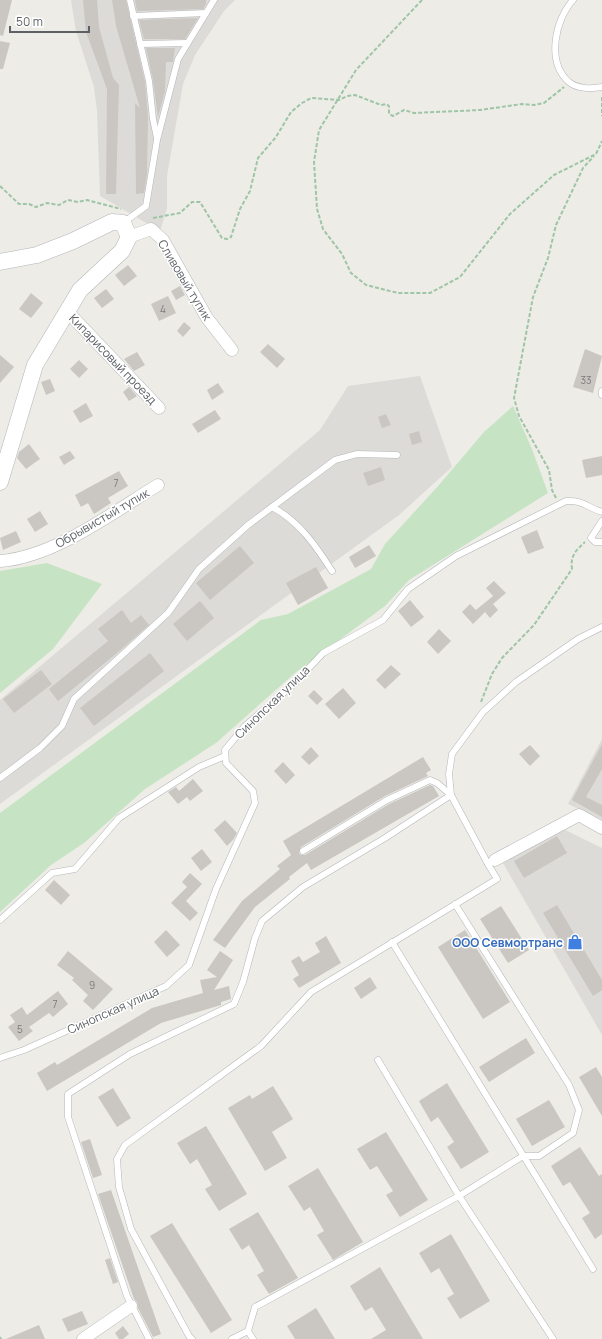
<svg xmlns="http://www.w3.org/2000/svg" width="602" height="1339" font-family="Manrope,sans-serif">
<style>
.industrial{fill:#dddbd8}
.green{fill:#c6e4c4}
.building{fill:#cac7c2}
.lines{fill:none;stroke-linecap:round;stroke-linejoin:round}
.lane-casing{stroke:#b3b6b9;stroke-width:7}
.street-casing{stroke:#b3b6b9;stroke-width:13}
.secondary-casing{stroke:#b2b5b9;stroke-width:17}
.path{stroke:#9ec5a7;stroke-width:2;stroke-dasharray:4 2;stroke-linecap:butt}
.lane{stroke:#fff;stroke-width:6}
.street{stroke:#fff;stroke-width:12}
.secondary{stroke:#fff;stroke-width:16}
.labels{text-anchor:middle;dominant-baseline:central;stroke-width:3;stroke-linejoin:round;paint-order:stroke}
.number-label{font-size:10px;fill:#787a7c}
.street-label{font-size:12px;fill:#5d6165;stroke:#fff}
.shop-label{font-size:12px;font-weight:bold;fill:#366cbe;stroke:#fff;text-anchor:end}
</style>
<rect width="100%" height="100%" fill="#eeece6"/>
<g class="industrial">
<polygon points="71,0 235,0 224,11 195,55 183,84 167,176 167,208 160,231 100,196 97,111 94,87 76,31"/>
<polygon points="420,376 452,467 399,515 0,804 0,700 320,430 348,386"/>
<polygon points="602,739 602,820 568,804"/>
<polygon points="563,829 602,848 602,1035 503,863"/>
</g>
<g class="green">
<polygon points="513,406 532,449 548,493 409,580 385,606 295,673 216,743 145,789 84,843 51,865 0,912 0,813 261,620 288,614 371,569 385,544 439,485 484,432"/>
<polygon points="47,563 102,584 53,649 0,693 0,571"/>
</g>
<g class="building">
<polygon points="0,0 12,0 3,36 0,35"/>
<polygon points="83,0 97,0 99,27 113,78 119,85 116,194 106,194 107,89 86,32"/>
<polygon points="112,0 126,0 145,82 148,117 147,174 144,193 136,194 135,103 140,108 116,26"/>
<polygon points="135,0 206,0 206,4 203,9 137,11"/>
<polygon points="198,18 185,39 144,39 139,20"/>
<polygon points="0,41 10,43 3,69 0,69"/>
<polygon points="146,48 175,48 173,62 166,62 165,91 158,117 153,80"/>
<polygon points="128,265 137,276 124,286 115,275"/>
<polygon points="180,286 185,295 176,300 171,291"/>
<polygon points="106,289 114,299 102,308 94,298"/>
<polygon points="31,293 43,303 31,318 19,309"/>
<polygon points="168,296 176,313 159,321 151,304"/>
<polygon points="184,322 191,328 183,337 177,331"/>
<polygon points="268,344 285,359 277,368 260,352"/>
<polygon points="585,349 602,356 593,393 573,387"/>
<polygon points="137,352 145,365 134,371 124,359"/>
<polygon points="0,355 14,367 0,383"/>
<polygon points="79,360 88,369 79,378 70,369"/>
<polygon points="50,379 55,391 46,395 41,382"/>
<polygon points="218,383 224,392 212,400 207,390"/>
<polygon points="129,387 137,396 129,401 123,392"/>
<polygon points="86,403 93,416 80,423 73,411"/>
<polygon points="215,410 221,419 198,433 192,424"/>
<polygon points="386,414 391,425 382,428 378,417"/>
<polygon points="419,431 422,442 412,445 409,434"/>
<polygon points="29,444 40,459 26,469 17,458 19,452"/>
<polygon points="70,451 75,458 64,465 59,457"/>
<polygon points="602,456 602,475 586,478 582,460"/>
<polygon points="381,467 385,480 368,486 363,473"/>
<polygon points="119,471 128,486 108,498 111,503 94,514 88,503 81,507 75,495"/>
<polygon points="40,511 48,524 35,532 27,519"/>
<polygon points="537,530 544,548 528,554 521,537"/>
<polygon points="16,531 21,542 3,550 0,538"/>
<polygon points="369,545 376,556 355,568 349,557"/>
<polygon points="240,546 254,563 210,600 196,583"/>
<polygon points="316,567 328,588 298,605 286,583"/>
<polygon points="494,581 506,593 493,604 498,610 490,618 485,612 473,624 462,612 470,604 476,610 493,596 486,588"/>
<polygon points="410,600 424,617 411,627 398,611"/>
<polygon points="200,601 214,618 187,641 173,624"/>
<polygon points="122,610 131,623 141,615 149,625 117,653 58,701 49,689 108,641 98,629"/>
<polygon points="439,629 451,641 438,654 427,642"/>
<polygon points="150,653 164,671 94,726 80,708"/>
<polygon points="391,665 401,674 385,689 376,680"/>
<polygon points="41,670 52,684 14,713 3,699"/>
<polygon points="343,688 356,703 339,719 325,704"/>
<polygon points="314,690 323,699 317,705 308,696"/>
<polygon points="602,744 602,769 586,797 602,805 602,817 572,800"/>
<polygon points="530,745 540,756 530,766 519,754"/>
<polygon points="311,747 319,756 309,765 301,757"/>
<polygon points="423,757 431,770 426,773 428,776 385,796 301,847 299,853 301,855 305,855 389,804 430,785 433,786 439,796 311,870 307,863 289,877 290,879 255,907 225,948 213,940 242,901 280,869 277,866 291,855 283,841"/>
<polygon points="283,762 295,775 286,784 274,771"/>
<polygon points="193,779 203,791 190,801 187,797 178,804 168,792 176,787 179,791"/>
<polygon points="225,820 237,833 233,840 227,846 214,830"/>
<polygon points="557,836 567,853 524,878 514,861"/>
<polygon points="202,849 212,862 201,871 191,858"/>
<polygon points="190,873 202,884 186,901 198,913 190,921 171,903 187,887 182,882"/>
<polygon points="54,880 70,895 61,905 45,890"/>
<polygon points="557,905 602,980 602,990 593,996 543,913"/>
<polygon points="501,906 529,950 508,963 480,919"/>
<polygon points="166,930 180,945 167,957 154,942"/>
<polygon points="465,930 510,1002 483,1019 438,947"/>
<polygon points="326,936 341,963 299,988 293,979 299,975 291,961 299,956 303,962 320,952 315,943"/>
<polygon points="68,951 113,989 93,1010 83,1001 88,995 72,980 74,978 57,965"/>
<polygon points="220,951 233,960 214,990 229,986 231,999 221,1002 221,1005 161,1023 47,1091 37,1073 55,1062 57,1065 152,1008 203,993 200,980 217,977 207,970"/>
<polygon points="370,977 377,988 361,999 354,988"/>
<polygon points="58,991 68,1004 53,1017 49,1013 29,1027 33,1031 19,1041 8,1027 15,1022 10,1015 22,1007 27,1015"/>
<polygon points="526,1038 535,1053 489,1082 479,1067"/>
<polygon points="596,1067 602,1077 602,1116 579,1077"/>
<polygon points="447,1083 489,1152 461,1169 447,1147 454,1142 438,1117 431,1122 419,1101"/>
<polygon points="273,1086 293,1119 272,1132 287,1158 265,1171 228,1108 250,1095 252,1099"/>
<polygon points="113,1088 131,1118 117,1127 98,1097"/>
<polygon points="549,1100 565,1127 532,1146 516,1119"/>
<polygon points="206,1126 247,1194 219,1211 205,1189 212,1185 197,1159 190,1164 177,1143"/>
<polygon points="386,1132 428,1200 400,1217 386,1195 393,1191 377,1166 370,1170 357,1149"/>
<polygon points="90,1139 102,1175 93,1178 81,1142"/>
<polygon points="580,1147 599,1176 602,1174 602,1234 595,1239 582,1218 590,1213 570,1182 563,1186 551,1166"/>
<polygon points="318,1168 363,1242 333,1260 317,1235 324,1231 310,1207 304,1211 288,1186"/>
<polygon points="111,1190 161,1334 153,1337 138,1308 137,1302 134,1299 98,1194"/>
<polygon points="258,1212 298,1278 269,1294 257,1275 264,1271 249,1245 242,1250 229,1229"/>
<polygon points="172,1223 232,1320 211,1333 150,1236"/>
<polygon points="451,1234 490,1301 460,1319 447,1298 454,1294 439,1268 431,1273 419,1253"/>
<polygon points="110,1258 118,1282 113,1284 105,1260"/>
<polygon points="380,1267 423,1339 371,1339 386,1330 372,1307 365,1311 350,1286"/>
<polygon points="316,1308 335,1339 295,1339 287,1326"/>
<polygon points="82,1311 88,1324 68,1332 62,1319"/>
<polygon points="39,1325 45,1339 6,1339"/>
<polygon points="123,1326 129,1334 123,1339 119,1339 115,1333"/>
</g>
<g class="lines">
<defs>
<g id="lane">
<polyline points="130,0 149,81 153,119 157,138"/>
<path d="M573 0C555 20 546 62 569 82 577 89 592 89 602 87"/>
<polyline points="133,16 206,13"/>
<polyline points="140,44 187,43"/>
<polyline points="123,223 146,206 157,140 178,59 214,0"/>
<polyline points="602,391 602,395"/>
<path d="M272 507C299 521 316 546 332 571"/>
<polyline points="602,521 591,538 595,542 602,542"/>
<polyline points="0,778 40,748 62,726 74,699 168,613 199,569 248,525 335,460 357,454 397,455"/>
<polyline points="491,862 488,864 451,795 449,774 452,754 483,712 516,682 578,639 602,627"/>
<polyline points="0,920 52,873 75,869 119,818 199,767 225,756"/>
<polyline points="392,942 593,1269"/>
<path d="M0 1058 24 1050 166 986 189 965 216 889 255 803 253 791 226 763 225 750 245 726 293 685 323 653 383 620 408 589 456 556 566 501C583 500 586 507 602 512"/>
<polyline points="378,1060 459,1196 553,1339"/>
<polyline points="149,1339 127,1296 68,1117 68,1094 130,1054 234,1004 243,982 255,938 262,921 303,887 385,838 451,795 437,783 430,780 387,800 303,851"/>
<polyline points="192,1339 189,1336 131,1229 119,1187 117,1159 125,1145 261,1046 311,992 497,879 488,864"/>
<polyline points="232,1339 248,1331"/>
<polyline points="253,1339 248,1331 255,1307 459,1196 523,1156 539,1156 573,1133 579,1110 569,1085 455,904"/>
</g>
<g id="street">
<polyline points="129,237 151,229 163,240 207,318 232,350"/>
<polyline points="66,310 159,408"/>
<path d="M0 561C54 557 112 513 158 485"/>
<polyline points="495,860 579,815 602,828"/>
<polyline points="83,1339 131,1306"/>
</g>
<polyline id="secondary" points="0,262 37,255 73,241 112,222 123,223 129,237 122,251 80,290 35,365 0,482"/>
</defs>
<use href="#lane" class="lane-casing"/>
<use href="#street" class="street-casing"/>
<use href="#secondary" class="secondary-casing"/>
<g class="path">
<polyline points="422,0 356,70 319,130 314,162 317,209 323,229 342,254 351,273 366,285 398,293 430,293 460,277 510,214 554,175 596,154 602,141"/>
<polyline points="602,97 602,116"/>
<polyline points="0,186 19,204 29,204 36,207 47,203 59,205 68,200 78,202 87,200 121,209"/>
<polyline points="153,218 180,213 192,202 200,202 222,238 227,239 231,237 240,209 250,191 258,158 276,137 291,112 302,103 311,98 339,100 347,96 355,95 381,105 386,104 389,106 389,114 393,116 404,110 414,113 480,110 522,104 534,105 544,103 564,87"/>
<polyline points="556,498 552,490 549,470 519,416 514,398 533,297 548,258 556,225 583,168 594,156"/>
<path d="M481 702 492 674 502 658 534 625 572 569C570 556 576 550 585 542"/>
<polyline points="0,1337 1,1339"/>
</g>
<use href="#lane" class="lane"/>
<use href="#street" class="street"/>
<use href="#secondary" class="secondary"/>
</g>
<defs>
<symbol id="shop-bare" viewBox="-9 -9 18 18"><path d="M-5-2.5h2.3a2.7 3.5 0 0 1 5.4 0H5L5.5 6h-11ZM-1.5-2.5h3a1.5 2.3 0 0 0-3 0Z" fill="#3f7fe0" stroke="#fff" stroke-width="2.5" paint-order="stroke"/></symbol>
</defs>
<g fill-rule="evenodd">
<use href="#shop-bare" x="564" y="931" width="22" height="22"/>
</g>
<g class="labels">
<g class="number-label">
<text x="163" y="309">4</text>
<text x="586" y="380">33</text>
<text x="116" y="483">7</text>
<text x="92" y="985">9</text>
<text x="55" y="1004">7</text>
<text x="20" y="1029">5</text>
</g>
<g class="street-label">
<text transform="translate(185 280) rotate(59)">Сливовый тупик</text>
<text transform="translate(113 359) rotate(46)">Кипарисовый проезд</text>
<text transform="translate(102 518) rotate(-30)">Обрывистый тупик</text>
<text transform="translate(272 702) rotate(-44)">Синопская улица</text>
<text transform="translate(113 1010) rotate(-24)">Синопская улица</text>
</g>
<g class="shop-label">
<text x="563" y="942">ООО Севмортранс</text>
</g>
</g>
<path d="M10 26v6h79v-6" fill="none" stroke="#5d6165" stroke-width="2"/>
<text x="16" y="26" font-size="12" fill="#5d6165" stroke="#ffffff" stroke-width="3" paint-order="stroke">50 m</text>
</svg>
